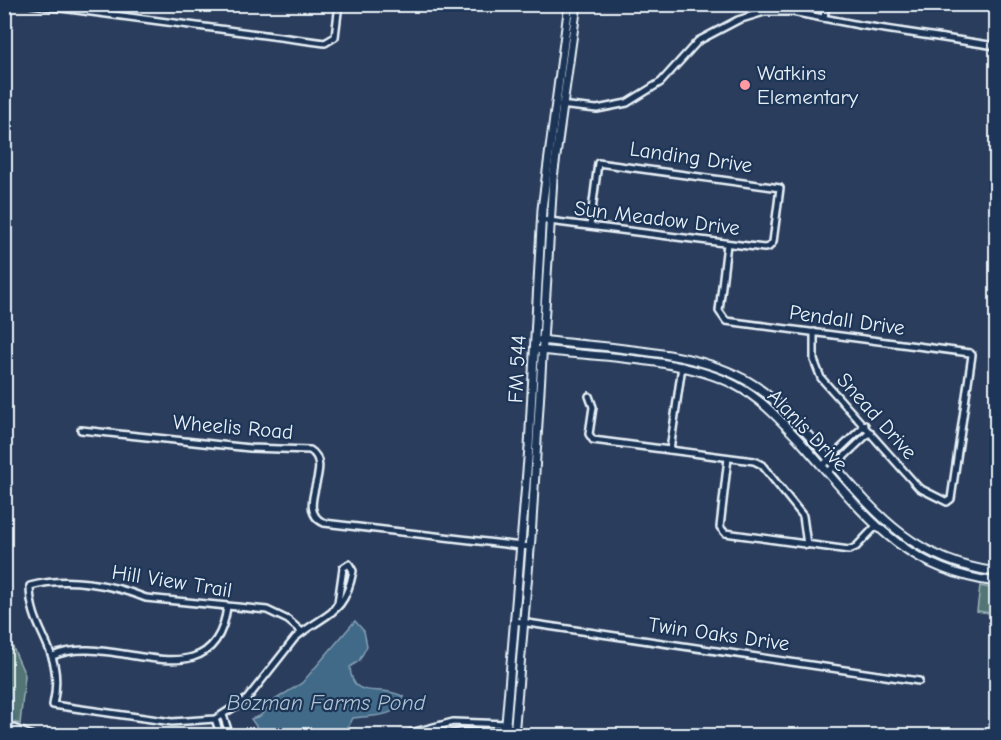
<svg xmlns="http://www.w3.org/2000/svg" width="1001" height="740" font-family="'Comic Neue',sans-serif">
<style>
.green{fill:#527576;stroke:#9db3b7;stroke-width:1.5}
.water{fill:#416a88;stroke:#84a0b5;stroke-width:1.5}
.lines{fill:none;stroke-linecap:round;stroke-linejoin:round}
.river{stroke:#416a88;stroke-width:8}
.minor-casing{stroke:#e8f1f8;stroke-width:10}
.major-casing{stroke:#e8f1f8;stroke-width:11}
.minor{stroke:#1d3557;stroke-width:5}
.major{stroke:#1d3557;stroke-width:7}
.poi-dot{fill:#ff9aa2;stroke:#1d3557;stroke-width:2}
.labels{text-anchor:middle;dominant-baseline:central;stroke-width:4.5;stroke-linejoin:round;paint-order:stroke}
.poi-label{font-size:21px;fill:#e8f1f8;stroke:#1d3557;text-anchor:start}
.street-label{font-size:21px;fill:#e8f1f8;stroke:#1d3557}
.water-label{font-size:22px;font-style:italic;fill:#aec2d1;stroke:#1d3557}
</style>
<rect width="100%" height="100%" fill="#2b3d5c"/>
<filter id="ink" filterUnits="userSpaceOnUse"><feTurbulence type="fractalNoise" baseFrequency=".0167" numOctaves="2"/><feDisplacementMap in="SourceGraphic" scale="12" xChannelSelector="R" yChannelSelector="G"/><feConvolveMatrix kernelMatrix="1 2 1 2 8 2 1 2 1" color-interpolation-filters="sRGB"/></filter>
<g filter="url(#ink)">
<g class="green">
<polygon points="980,586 996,589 996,614 977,611"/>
<polygon points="4,627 25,675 20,724 5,720"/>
</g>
<path class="water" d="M355 621 364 631 367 646 359 661 350 667C352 703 381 683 404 697 397 719 372 715 353 718 350 724 346 733 338 736 321 740 276 734 258 729L251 719 260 716 276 699 302 683Z"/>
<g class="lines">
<g class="river">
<polyline points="4,682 11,718"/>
<polyline points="15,735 15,736"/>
</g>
<defs>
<g id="minor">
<polyline points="31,4 325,43 335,37 339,4"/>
<polyline points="824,18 826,4"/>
<polyline points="559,105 597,109 627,103 661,82 698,41 738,20 764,12 792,12 859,25 996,46"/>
<polyline points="541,220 764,248 769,247 773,242 780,188 598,163 590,226"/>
<polyline points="727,244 719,311 726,321 970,353 972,355 951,499 947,502 919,488 821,378 814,360 814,332"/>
<polyline points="589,396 593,407 589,434 593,440 754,461 762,465 803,516 807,545"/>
<path d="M81 430 250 448 310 450C336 466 293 509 324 523L530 547"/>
<polyline points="670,450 682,366"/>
<polyline points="728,458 720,527 725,533 849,550 856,547 876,526"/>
<polyline points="822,466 865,425"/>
<polyline points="828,472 870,432"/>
<polyline points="514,621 919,681"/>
<path d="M302 632 288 620 267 610 146 598C111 584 66 576 30 586 30 635 66 648 53 705L172 722 215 719 247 699 295 638C327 611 344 617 353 571L349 564 343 568 338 603 332 612"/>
<path d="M53 656C110 629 214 707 227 607"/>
<polyline points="223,715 230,736"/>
<polyline points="215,719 221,736"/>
<polyline points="4,724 33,736"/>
<polyline points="399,736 453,722 508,724"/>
<polyline points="441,736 461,732 514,735"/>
</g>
<g id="major">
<path d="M541 340C602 348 688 349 742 378 768 391 787 413 807 434 866 500 902 559 996 572"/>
<path d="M540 350C599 357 683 358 735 385 762 399 780 420 800 441 862 510 898 569 996 582"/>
<polyline points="505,736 529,447 542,209 569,4"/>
<polyline points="514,736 531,538 553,178 577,4"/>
</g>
</defs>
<use href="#minor" class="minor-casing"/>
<use href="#major" class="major-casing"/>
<use href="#minor" class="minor"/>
<use href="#major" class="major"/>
</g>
</g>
<circle class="poi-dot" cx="745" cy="85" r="6"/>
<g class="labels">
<g class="poi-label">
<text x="757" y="73">Watkins<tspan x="757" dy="24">Elementary</tspan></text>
</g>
<g class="street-label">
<text transform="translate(691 157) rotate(8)">Landing Drive</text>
<text transform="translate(657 218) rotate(7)">Sun Meadow Drive</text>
<text transform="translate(847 320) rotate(8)">Pendall Drive</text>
<text transform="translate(517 369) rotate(-87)">FM 544</text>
<text transform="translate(877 416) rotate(48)">Snead Drive</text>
<text transform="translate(233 427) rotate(5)">Wheelis Road</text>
<text transform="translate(808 430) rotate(46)">Alanis Drive</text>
<text transform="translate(172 581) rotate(9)">Hill View Trail</text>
<text transform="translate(719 634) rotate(8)">Twin Oaks Drive</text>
</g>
<g class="water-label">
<text x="326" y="703">Bozman Farms Pond</text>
</g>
</g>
<rect width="1001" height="740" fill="none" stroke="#1d3557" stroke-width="24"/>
<rect x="12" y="12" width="977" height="716" fill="none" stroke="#e8f1f8" stroke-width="2" filter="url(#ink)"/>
</svg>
